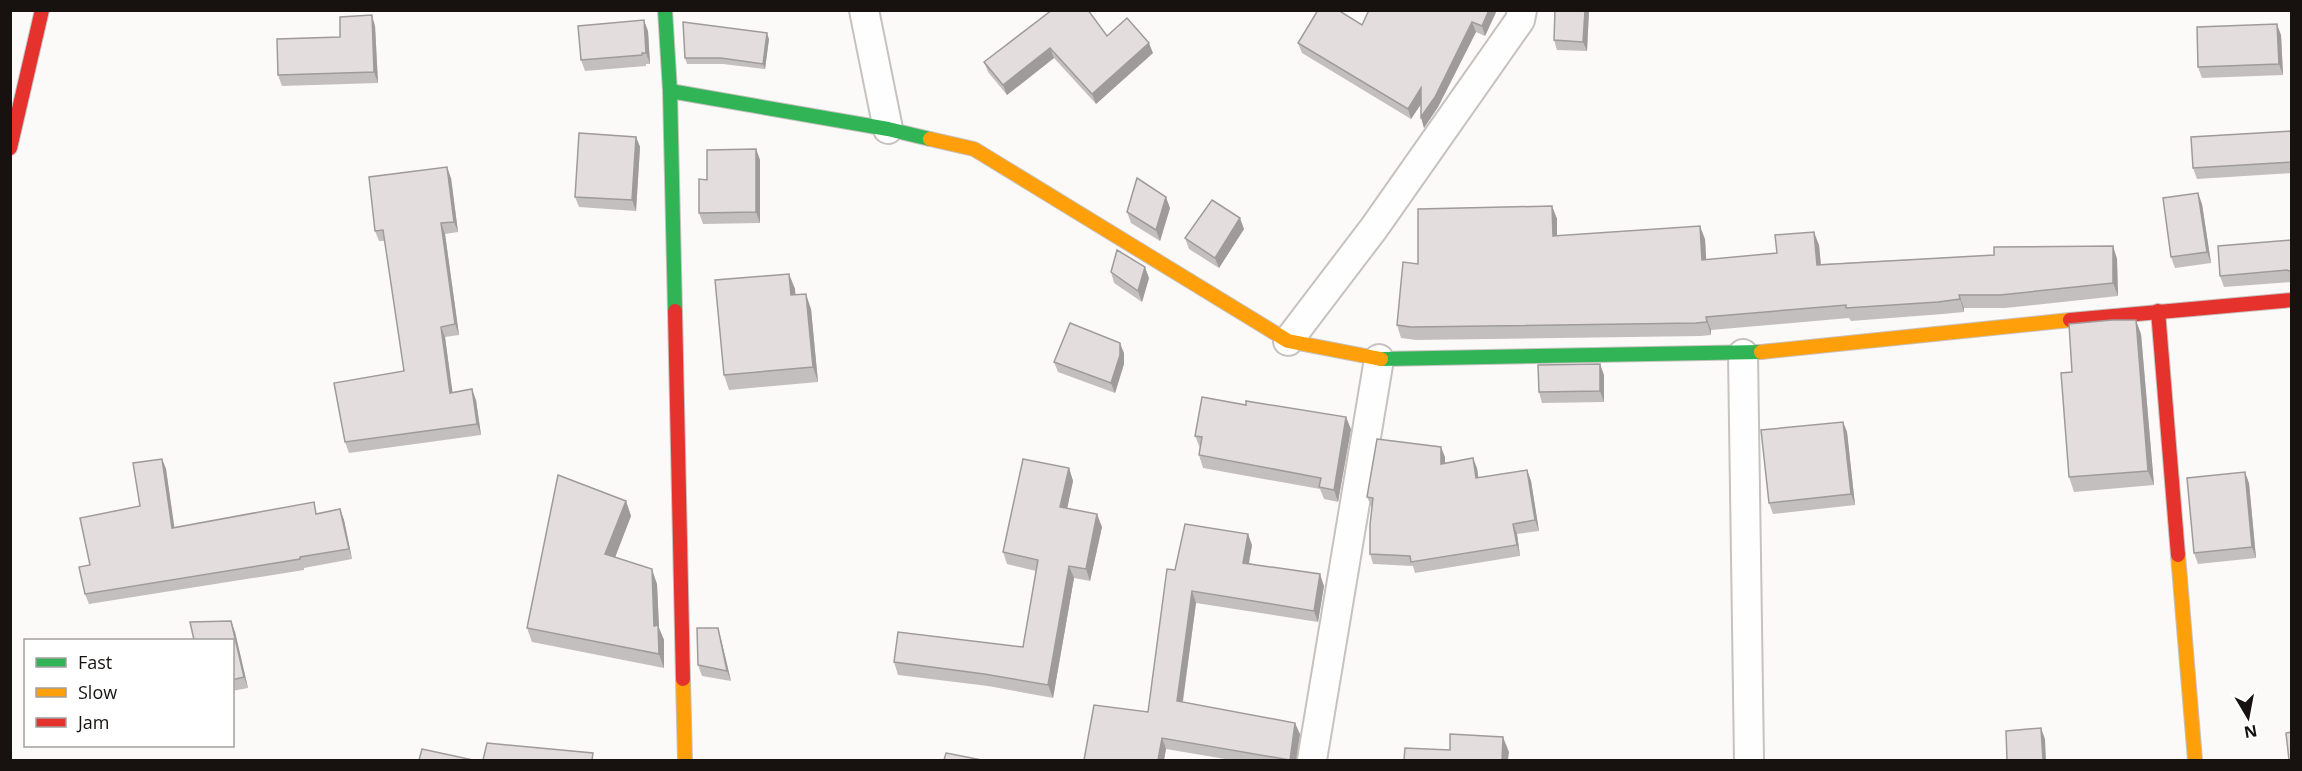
<svg xmlns="http://www.w3.org/2000/svg" width="2302" height="771" font-family="'Open Sans',sans-serif">
<style>
.lines{fill:none;stroke-linecap:round;stroke-linejoin:round}
.street-casing{stroke:#c6c2c0;stroke-width:32}
.fast-casing{stroke:#c6c2c0;stroke-width:16}
.slow-casing{stroke:#c6c2c0;stroke-width:16}
.jam-casing{stroke:#c6c2c0;stroke-width:16}
.street{stroke:#fffefe;stroke-width:28}
.fast{stroke:#30b455;stroke-width:14}
.slow{stroke:#ff9f0a;stroke-width:14}
.jam{stroke:#e5322d;stroke-width:14}
.wall{fill:#c3bfbe}
.shaded-wall{fill:#9f9b9b}
.building{fill:#e3dedd;stroke:#9f9b9b;stroke-width:1.5}
</style>
<rect width="100%" height="100%" fill="#fcfaf9"/>
<g class="lines">
<defs>
<g id="street">
<polyline points="864,10 888,129"/>
<polyline points="1288,341 1374,228 1520,20 1522,10"/>
<polyline points="1743,354 1749,760"/>
<polyline points="1312,760 1379,359"/>
</g>
<g id="fast">
<polyline points="665,10 670,91 675,311"/>
<polyline points="670,91 888,129 930,139"/>
<polyline points="1381,359 1761,352"/>
</g>
<g id="slow">
<polyline points="930,139 974,149 1288,341 1381,359"/>
<polyline points="1761,352 2070,320"/>
<polyline points="2178,555 2195,760"/>
<polyline points="683,679 685,760"/>
</g>
<g id="jam">
<polyline points="10,148 42,10"/>
<polyline points="675,311 683,679"/>
<polyline points="2158,311 2178,555"/>
<polyline points="2070,320 2292,300"/>
</g>
</defs>
<use href="#street" class="street-casing"/>
<use href="#fast" class="fast-casing"/>
<use href="#slow" class="slow-casing"/>
<use href="#jam" class="jam-casing"/>
<use href="#street" class="street"/>
<use href="#fast" class="fast"/>
<use href="#slow" class="slow"/>
<use href="#jam" class="jam"/>
</g>
<g class="wall">
<polygon points="1369,10 1497,10 1485,36 1476,32 1438,107 1424,128 1421,117 1421,104 1411,119 1302,53 1298,43 1362,25"/>
<polygon points="1555,10 1589,10 1587,51 1557,50 1554,40"/>
<polygon points="375,26 378,83 282,86 278,75"/>
<polygon points="648,31 650,64 646,64 646,66 585,71 581,60"/>
<polygon points="2281,35 2283,75 2202,78 2198,67"/>
<polygon points="1107,36 1153,53 1096,104 1054,58 1007,95 988,72 984,62"/>
<polygon points="769,39 765,69 723,64 687,64 685,58"/>
<polygon points="2292,131 2292,173 2197,179 2193,168"/>
<polygon points="636,137 640,147 636,211 579,207 575,197"/>
<polygon points="756,149 760,160 760,223 703,224 699,213 707,180"/>
<polygon points="451,178 458,232 445,234 459,335 445,337 452,392 476,400 481,435 349,453 345,442 404,371 385,241 379,241 375,231"/>
<polygon points="2202,204 2211,263 2175,268 2171,257"/>
<polygon points="1552,206 1557,219 1557,235 1705,239 1706,260 1777,253 1819,245 1821,264 1994,255 2113,246 2117,259 2118,296 2005,308 1964,308 1964,312 1943,314 1851,321 1849,318 1711,330 1711,335 1701,336 1416,340 1401,338 1397,325 1418,264"/>
<polygon points="1170,208 1160,241 1131,223 1127,212"/>
<polygon points="1244,229 1219,268 1189,249 1185,238"/>
<polygon points="2292,240 2292,282 2224,287 2220,276"/>
<polygon points="1111,272 1149,278 1142,302 1114,283"/>
<polygon points="789,274 795,289 795,295 811,309 818,382 729,390 724,375"/>
<polygon points="2141,334 2154,485 2074,492 2069,477 2072,372"/>
<polygon points="1124,353 1124,364 1115,393 1058,372 1054,362"/>
<polygon points="1604,375 1604,402 1542,403 1539,392"/>
<polygon points="1843,422 1847,432 1855,505 1773,514 1769,503"/>
<polygon points="1351,429 1338,502 1324,499 1320,489 1203,468 1199,455 1200,448 1195,436"/>
<polygon points="1445,457 1445,463 1477,468 1478,478 1527,470 1531,481 1539,531 1517,534 1520,556 1415,573 1413,566 1373,564 1370,554 1372,508 1367,497"/>
<polygon points="162,459 166,469 174,528 318,513 340,509 344,520 352,559 304,568 304,570 89,604 85,594 90,565 140,506"/>
<polygon points="1069,468 1073,481 1067,508 1102,527 1090,581 1074,578 1053,698 988,686 898,675 894,662 1023,647 1036,571 1007,564 1003,552"/>
<polygon points="2249,483 2256,558 2198,564 2194,553"/>
<polygon points="626,501 631,516 615,557 657,584 659,628 664,640 664,668 532,642 527,628"/>
<polygon points="1252,545 1249,563 1324,586 1318,622 1196,603 1183,702 1300,734 1296,760 1231,760 1166,749 1164,760 1084,760 1148,712 1175,570"/>
<polygon points="231,621 235,632 248,688 232,691 232,640"/>
<polygon points="721,639 731,681 702,676 698,665"/>
</g>
<g class="shaded-wall">
<polygon points="1489,10 1497,10 1485,36 1482,26"/>
<polygon points="1585,10 1589,10 1587,51 1583,42"/>
<polygon points="372,15 375,26 378,83 374,72"/>
<polygon points="644,20 648,31 650,64 646,53"/>
<polygon points="1472,22 1476,32 1438,107 1424,128 1421,117"/>
<polygon points="2277,24 2281,35 2283,75 2279,64"/>
<polygon points="767,33 769,39 765,69 763,64"/>
<polygon points="1149,43 1153,53 1096,104 1092,94"/>
<polygon points="1050,48 1054,58 1007,95 1003,85"/>
<polygon points="1421,88 1425,98 1411,119 1408,109"/>
<polygon points="636,137 640,147 636,211 632,200"/>
<polygon points="756,149 760,160 760,223 756,212"/>
<polygon points="447,167 451,178 458,232 454,222"/>
<polygon points="2198,193 2202,204 2211,263 2207,252"/>
<polygon points="1166,197 1170,208 1160,241 1156,230"/>
<polygon points="1552,206 1557,219 1557,249 1553,236"/>
<polygon points="1240,218 1244,229 1219,268 1215,258"/>
<polygon points="441,223 445,234 459,335 455,324"/>
<polygon points="1700,226 1705,239 1707,273 1702,260"/>
<polygon points="1814,232 1819,245 1822,278 1817,265"/>
<polygon points="2113,246 2117,259 2118,296 2113,283"/>
<polygon points="1145,267 1149,278 1142,302 1138,291"/>
<polygon points="789,274 795,289 797,310 791,295"/>
<polygon points="806,294 811,309 818,382 813,367"/>
<polygon points="1959,295 1964,308 1964,312 1960,299"/>
<polygon points="1706,317 1711,330 1711,335 1707,322"/>
<polygon points="2136,320 2141,334 2154,485 2148,471"/>
<polygon points="441,327 445,337 454,403 450,393"/>
<polygon points="1120,343 1124,353 1124,364 1115,393 1111,383"/>
<polygon points="1600,364 1604,375 1604,402 1600,391"/>
<polygon points="472,389 476,400 481,435 477,424"/>
<polygon points="1346,417 1351,429 1338,502 1334,490"/>
<polygon points="1843,422 1847,432 1855,505 1851,494"/>
<polygon points="1441,447 1445,457 1445,474 1441,464"/>
<polygon points="1473,458 1477,468 1480,488 1476,478"/>
<polygon points="162,459 166,469 176,538 172,528"/>
<polygon points="1069,468 1073,481 1065,519 1060,507"/>
<polygon points="1527,470 1531,481 1539,531 1535,520"/>
<polygon points="2245,472 2249,483 2256,558 2252,547"/>
<polygon points="626,501 631,516 611,568 605,554"/>
<polygon points="340,509 344,520 352,559 349,549"/>
<polygon points="1097,514 1102,527 1090,581 1086,569"/>
<polygon points="1513,524 1517,534 1520,556 1517,545"/>
<polygon points="1248,534 1252,545 1247,574 1243,563"/>
<polygon points="1069,566 1074,578 1053,698 1048,685"/>
<polygon points="652,569 657,584 659,628 664,640 664,668 659,654 654,626"/>
<polygon points="1320,574 1324,586 1318,622 1314,611"/>
<polygon points="1192,591 1196,603 1181,713 1177,701"/>
<polygon points="231,621 235,632 248,688 244,677"/>
<polygon points="718,628 721,639 731,681 727,671"/>
<polygon points="1295,723 1300,734 1296,760 1290,760"/>
<polygon points="2041,728 2045,739 2046,760 2043,760"/>
<polygon points="1503,737 1509,752 1508,760 1502,760"/>
<polygon points="1162,738 1166,749 1164,760 1158,760"/>
</g>
<g class="building">
<polygon points="1052,10 1088,10 1107,36 1127,18 1149,43 1092,94 1050,48 1003,85 984,62"/>
<polygon points="1318,10 1338,10 1362,25 1369,10 1489,10 1482,26 1472,22 1435,97 1421,117 1421,88 1408,109 1298,43"/>
<polygon points="1555,10 1585,10 1583,42 1554,40"/>
<polygon points="372,15 374,72 278,75 277,39 340,37 340,17"/>
<polygon points="644,20 646,53 642,53 642,55 581,60 578,26"/>
<polygon points="683,22 767,33 763,64 721,58 685,58"/>
<polygon points="2277,24 2279,64 2198,67 2197,27"/>
<polygon points="2292,131 2292,162 2193,168 2191,137"/>
<polygon points="579,133 636,137 632,200 575,197"/>
<polygon points="756,149 756,212 699,213 699,179 707,180 707,150"/>
<polygon points="447,167 454,222 441,223 455,324 441,327 450,393 472,389 477,424 345,442 334,383 404,371 383,230 375,231 369,177"/>
<polygon points="1137,178 1166,197 1156,230 1127,212"/>
<polygon points="2198,193 2207,252 2171,257 2163,198"/>
<polygon points="1212,200 1240,218 1215,258 1185,238"/>
<polygon points="1552,206 1553,236 1700,226 1702,260 1777,253 1775,235 1814,232 1817,265 1994,255 1994,247 2113,246 2113,283 2000,295 1959,295 1960,299 1938,302 1846,308 1846,305 1706,317 1707,322 1696,323 1411,327 1397,325 1403,262 1418,264 1418,209"/>
<polygon points="2292,240 2292,272 2287,270 2220,276 2218,246"/>
<polygon points="1117,250 1145,267 1138,291 1111,272"/>
<polygon points="789,274 791,295 806,294 813,367 724,375 715,280"/>
<polygon points="2112,320 2136,320 2148,471 2069,477 2061,373 2072,372 2069,324"/>
<polygon points="1070,323 1120,343 1120,355 1111,383 1054,362"/>
<polygon points="1600,364 1600,391 1539,392 1538,365"/>
<polygon points="1202,397 1246,405 1246,401 1346,417 1334,490 1319,487 1321,478 1199,455 1202,437 1195,436"/>
<polygon points="1843,422 1851,494 1769,503 1761,430"/>
<polygon points="1377,439 1441,447 1441,464 1473,458 1476,478 1527,470 1535,520 1513,524 1517,545 1411,562 1410,556 1370,554 1370,525 1373,498 1367,497"/>
<polygon points="162,459 172,528 314,502 316,514 340,509 349,549 300,557 300,559 85,594 79,567 90,565 80,518 140,506 133,463"/>
<polygon points="1023,459 1069,468 1060,507 1097,514 1086,569 1069,566 1048,685 984,674 894,662 898,632 1023,647 1038,560 1003,552"/>
<polygon points="2245,472 2252,547 2194,553 2187,478"/>
<polygon points="558,475 626,501 605,554 652,569 654,626 658,625 659,654 527,628"/>
<polygon points="1185,524 1248,534 1243,563 1320,574 1314,611 1192,591 1177,701 1295,723 1290,760 1162,738 1158,760 1084,760 1094,705 1148,712 1167,569 1175,570"/>
<polygon points="231,621 244,677 232,680 232,640 194,640 190,622"/>
<polygon points="697,628 718,628 727,671 698,665"/>
<polygon points="2041,728 2043,760 2007,760 2006,731"/>
<polygon points="2292,732 2292,760 2289,760 2286,733"/>
<polygon points="1450,734 1503,737 1502,760 1404,760 1405,748 1450,750"/>
<polygon points="487,743 593,753 592,760 483,760"/>
<polygon points="422,749 473,760 419,760"/>
<polygon points="946,753 982,760 944,760"/>
</g>
<rect width="2302" height="771" fill="none" stroke="#171210" stroke-width="24"/>
<rect x="24" y="639" width="210" height="108" fill="#ffffff" stroke="#a2a09f" stroke-width="1.5"/>
<rect x="36" y="658" width="30" height="9" fill="#30b455" stroke="#a2a09f" stroke-width="1.5"/>
<text x="78" y="669" font-size="18" fill="#171210">Fast</text>
<rect x="36" y="688" width="30" height="9" fill="#ff9f0a" stroke="#a2a09f" stroke-width="1.5"/>
<text x="78" y="699" font-size="18" fill="#171210">Slow</text>
<rect x="36" y="718" width="30" height="9" fill="#e5322d" stroke="#a2a09f" stroke-width="1.5"/>
<text x="78" y="729" font-size="18" fill="#171210">Jam</text>
<g transform="translate(2248 717) rotate(170)" stroke="#ffffff" stroke-width="4.5" paint-order="stroke">
<path d="M0-4.5L10 22L0 15L-10 22Z" fill="#171210"/>
<text y="-9" font-size="16" font-weight="bold" text-anchor="middle" fill="#171210">N</text>
</g>
</svg>
